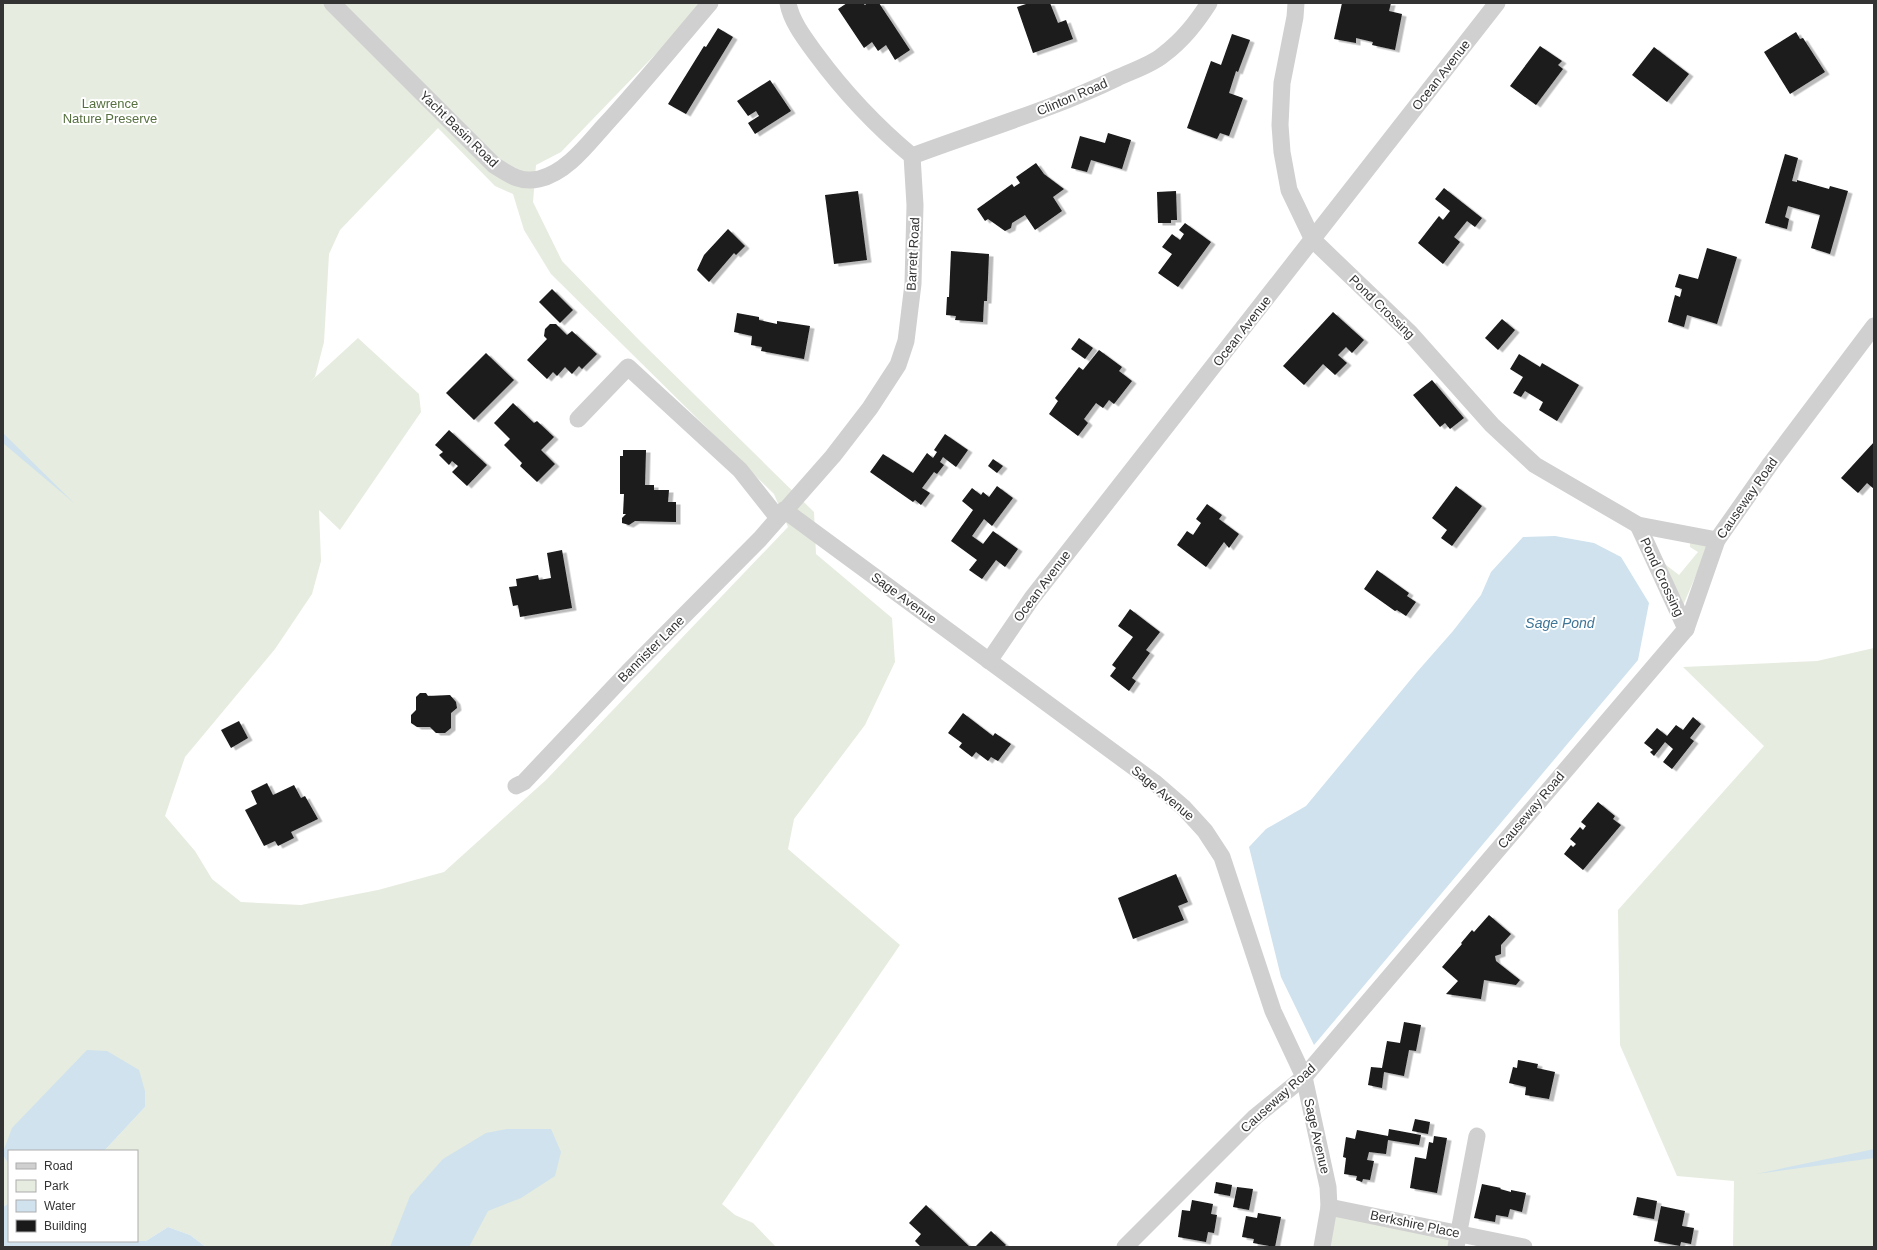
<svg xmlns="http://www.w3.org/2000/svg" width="1877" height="1250" font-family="Helvetica,sans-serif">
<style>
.green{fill:#e6ecdf;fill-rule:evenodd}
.water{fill:#cfe2ee}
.building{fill:#1a1a1a;filter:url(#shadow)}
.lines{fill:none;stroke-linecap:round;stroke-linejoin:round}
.minor{stroke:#d0d0d0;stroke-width:17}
.labels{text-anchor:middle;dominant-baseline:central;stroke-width:4;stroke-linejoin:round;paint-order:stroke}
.street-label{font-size:13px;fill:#333;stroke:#fff}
.park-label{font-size:13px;fill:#56703f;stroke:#fff}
.water-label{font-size:14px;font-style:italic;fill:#3f7597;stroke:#fff}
</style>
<defs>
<filter id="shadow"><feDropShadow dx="4.5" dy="2.5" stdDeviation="0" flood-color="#0004"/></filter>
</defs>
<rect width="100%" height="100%" fill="#fff"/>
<g class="green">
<path d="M3 3H705L561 152 536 165 533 202 562 261 641 342 814 512 816 554 892 618 895 662 865 725 794 819 788 849 900 945 722 1204 735 1215 753 1223 776 1247H206L190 1235 168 1227 146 1241H137V1151H104L145 1107 3 1152ZM438 128 495 186 513 194 524 230 551 274 774 494 788 527 546 780 444 872 378 890 301 905 241 902 212 879 195 851 165 816 185 757 275 649 312 594 321 561 319 510 340 530 421 412 419 394 358 338 309 383 315 377 324 342 329 254 340 230Z"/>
<polygon points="1690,538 1710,542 1682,608 1662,562 1679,575 1698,552 1690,547"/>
<polygon points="1874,648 1874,1247 1733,1247 1734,1181 1677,1176 1620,1045 1618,910 1764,746 1683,667 1817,661"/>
<polygon points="3,1155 9,1165 9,1203 3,1207"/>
<polygon points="1332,1209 1457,1234 1455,1247 1324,1247"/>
</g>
<g class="water">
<polygon points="3,433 74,503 3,443"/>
<polygon points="1555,536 1594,543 1621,557 1649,603 1638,660 1314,1045 1281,977 1249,847 1266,829 1306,806 1417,672 1453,631 1481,595 1491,572 1523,537"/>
<polygon points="87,1050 107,1051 139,1070 145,1091 145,1107 104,1151 9,1151 9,1165 3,1155 3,1152 12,1128"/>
<polygon points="507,1129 551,1129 561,1152 555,1176 521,1198 488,1211 469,1247 390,1247 410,1196 443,1159 486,1133"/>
<polygon points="1874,1149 1874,1158 1756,1174 1865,1151"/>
<polygon points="9,1203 9,1241 146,1241 168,1227 190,1235 206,1247 3,1247 3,1207"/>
</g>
<g class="building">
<polygon points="847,3 863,3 865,5 867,3 879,3 910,50 895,60 886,45 878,51 872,42 864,48 838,9"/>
<polygon points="1029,3 1050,3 1058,23 1066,20 1073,39 1033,53 1017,7"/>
<polygon points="1342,3 1391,3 1389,11 1402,14 1395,50 1372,45 1373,42 1356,38 1356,43 1334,39"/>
<polygon points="718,28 733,37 686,114 668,104 704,46 706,47"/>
<polygon points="1796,32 1800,39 1803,38 1825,72 1790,94 1764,52"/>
<polygon points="1232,34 1250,40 1238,72 1236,71 1229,93 1243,98 1229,136 1220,133 1217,139 1187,128 1211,61 1221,65"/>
<polygon points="1540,46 1562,61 1558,65 1563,69 1536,105 1510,86"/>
<polygon points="1654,47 1689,74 1667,102 1632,75"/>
<polygon points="770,80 791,111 755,134 748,123 759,116 756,111 748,116 737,101"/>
<polygon points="1108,133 1131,140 1122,169 1091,160 1087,172 1071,168 1080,136 1105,143"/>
<polygon points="1785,154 1798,158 1792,181 1797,182 1797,180 1829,189 1830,186 1848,191 1830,254 1811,248 1820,215 1788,206 1785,217 1789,219 1787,229 1765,223"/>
<polygon points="1036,163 1044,174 1064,189 1053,197 1062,211 1035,230 1025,215 1012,223 1011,228 1005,231 988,219 985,221 977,209 1012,184 1014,187 1020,183 1016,177"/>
<polygon points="1444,188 1482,218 1475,227 1467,221 1454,237 1460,242 1443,264 1418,243 1439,216 1443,220 1450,211 1435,199"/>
<polygon points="858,191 867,260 834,264 825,195"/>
<polygon points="1176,191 1177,220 1171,220 1171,223 1158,223 1157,192"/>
<polygon points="1185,223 1211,242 1178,287 1158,273 1172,254 1162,247 1172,234 1180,240 1184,234 1179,230"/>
<polygon points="728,229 745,246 736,255 734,253 709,282 697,270 704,255"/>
<polygon points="1707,248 1737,257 1717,324 1687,315 1684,327 1668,322 1675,295 1680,297 1682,289 1675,287 1679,274 1698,279"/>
<polygon points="951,251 989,254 987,301 984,301 983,322 955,320 956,316 946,315 947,297 949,297"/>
<polygon points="552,289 573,310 560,323 539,302"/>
<polygon points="1333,312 1364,340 1352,353 1346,347 1338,355 1347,363 1335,375 1323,364 1304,385 1283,366"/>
<polygon points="737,313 759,317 759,320 777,324 777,321 810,326 804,359 761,351 762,347 751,345 752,336 734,332"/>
<polygon points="1502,319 1515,330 1498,350 1485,338"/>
<polygon points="550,324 556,324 567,335 572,331 597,354 582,369 579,366 572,374 565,367 557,376 553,372 547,379 527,360 547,339 544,336 545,329"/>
<polygon points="1079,338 1093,348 1085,359 1071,349"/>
<polygon points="1099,350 1122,367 1119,371 1132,381 1114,404 1109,400 1103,408 1096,403 1084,419 1088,423 1078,436 1049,414 1058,401 1055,398 1079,367 1083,370"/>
<polygon points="486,353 514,380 474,420 446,393"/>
<polygon points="1519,354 1540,367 1542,363 1579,385 1557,421 1539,410 1543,402 1525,391 1521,397 1513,393 1523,377 1510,369"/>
<polygon points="1432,380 1464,418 1450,429 1445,423 1440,427 1413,395"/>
<polygon points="513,403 534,423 537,421 554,437 541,450 555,464 537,482 520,466 522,463 504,445 510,439 494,423"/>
<polygon points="449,430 487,465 467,486 452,472 458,466 452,461 449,465 439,455 443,452 435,445"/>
<polygon points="945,434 968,450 956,467 943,457 940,462 944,465 937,474 934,472 922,488 930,493 921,505 915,500 913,502 870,472 883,454 913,473 927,453 933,458 937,452 934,450"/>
<polygon points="1874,442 1874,489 1867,483 1858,493 1841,478"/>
<polygon points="623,450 646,450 645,485 654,485 654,490 669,490 668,502 676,502 676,522 635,521 629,525 622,523 622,518 626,514 623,514 624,494 620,494 620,456 623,456"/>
<polygon points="993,459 1003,466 997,473 988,466"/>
<polygon points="997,486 1013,498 992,526 984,519 972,536 983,544 993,531 1018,549 1005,567 996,560 982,579 969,570 977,560 951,541 973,510 962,501 972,488 981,495 983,492 989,497"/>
<polygon points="1456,486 1482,506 1452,546 1441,538 1447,530 1432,518"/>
<polygon points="1207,504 1222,515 1219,519 1239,534 1229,548 1224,542 1206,567 1177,545 1187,531 1193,535 1201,523 1196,519"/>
<polygon points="562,550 572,608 520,617 518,605 513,606 509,587 517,586 516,579 538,575 539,580 551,578 547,553"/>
<polygon points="1377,570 1409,593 1407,596 1416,602 1406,616 1397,610 1395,611 1364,589"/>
<polygon points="1130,609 1160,632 1146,650 1150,653 1132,678 1136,681 1129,691 1110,676 1116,668 1112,665 1133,637 1118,626"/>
<polygon points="420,693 426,693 428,696 450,695 456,702 457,708 451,713 451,728 445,733 436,733 430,727 417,727 411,723 411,715 416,710 416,697"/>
<polygon points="963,713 993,736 995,733 1011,744 998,761 991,757 988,761 976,752 972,757 959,747 962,743 948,733"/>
<polygon points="1693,717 1701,724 1690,738 1694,741 1672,769 1663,762 1673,749 1665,742 1654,756 1650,752 1653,750 1644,743 1657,728 1667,736 1676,725 1683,730"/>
<polygon points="239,721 248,738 231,748 221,730"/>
<polygon points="267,783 273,795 294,785 301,798 305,796 318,819 291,832 294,838 278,846 275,841 264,846 245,810 257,804 251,791"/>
<polygon points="1598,802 1615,816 1613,819 1621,825 1583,870 1564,854 1571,845 1573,847 1576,844 1570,839 1580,827 1583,830 1586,826 1581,822"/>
<polygon points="1176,874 1188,902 1178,906 1184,920 1133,939 1118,898"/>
<polygon points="1489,915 1511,934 1501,945 1501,954 1495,956 1496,961 1520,980 1516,985 1484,980 1481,999 1446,994 1458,981 1442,967 1462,944 1461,943 1472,930 1474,932"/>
<polygon points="1404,1022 1421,1025 1416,1051 1409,1050 1404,1076 1384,1072 1382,1088 1368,1085 1371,1067 1382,1068 1387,1041 1400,1043"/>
<polygon points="1518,1060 1538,1064 1537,1068 1555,1072 1549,1099 1525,1095 1526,1087 1509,1083 1513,1067 1517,1068"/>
<polygon points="1415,1119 1430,1122 1428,1134 1412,1131"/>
<polygon points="1389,1129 1421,1135 1419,1145 1388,1140 1386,1154 1369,1152 1367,1160 1374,1161 1370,1180 1363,1179 1362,1182 1356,1180 1357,1176 1344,1174 1346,1158 1343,1157 1346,1137 1355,1139 1357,1130 1388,1136"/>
<polygon points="1434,1136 1447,1138 1437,1193 1410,1188 1415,1157 1426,1159 1429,1142 1433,1143"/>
<polygon points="1216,1182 1232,1185 1230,1196 1214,1193"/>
<polygon points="1482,1184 1501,1188 1500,1189 1511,1192 1511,1190 1526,1193 1522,1212 1510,1209 1508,1217 1496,1215 1495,1222 1474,1218"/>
<polygon points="1237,1187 1253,1189 1249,1210 1233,1207"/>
<polygon points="1637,1197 1657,1201 1654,1219 1633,1215"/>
<polygon points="1192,1200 1213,1204 1211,1214 1217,1215 1214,1233 1208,1232 1206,1242 1178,1237 1182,1210 1190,1211"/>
<polygon points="926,1205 970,1247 921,1247 915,1241 921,1234 909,1223"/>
<polygon points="1661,1206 1685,1211 1682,1226 1694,1228 1691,1244 1681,1242 1680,1246 1654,1241"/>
<polygon points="1258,1213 1281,1217 1275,1247 1253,1243 1254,1239 1242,1237 1246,1216 1257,1218"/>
<polygon points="991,1231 1006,1245 1004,1247 975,1247"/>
</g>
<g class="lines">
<g class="minor">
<path d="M332 3 494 165C510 175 520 183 539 179 566 173 587 145 604 126 641 86 675 44 710 3"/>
<polyline points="1296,3 1295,17 1282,83 1280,125 1282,152 1289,190 1313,240 1410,333 1492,425 1535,465 1638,525 1717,540"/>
<path d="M912 156C981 130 1051 110 1117 78 1132 71 1151 65 1163 55 1183 40 1196 23 1209 3"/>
<polyline points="578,419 628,367 740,470 778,518"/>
<polyline points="784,510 1154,782 1184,808 1205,831 1222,857 1273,1011 1304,1077 1328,1187 1329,1207 1322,1247"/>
<polyline points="1638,525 1686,629"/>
<polyline points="989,661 1032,598 1497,3"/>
<path d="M516 786 524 782 628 672 760 539 833 456 870 408 898 365 906 341 913 284 915 205 912 156C876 126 844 92 816 54 805 39 791 21 788 3"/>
<polyline points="1329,1207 1524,1247"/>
<polyline points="1125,1247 1255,1117 1304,1077 1686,629 1717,540 1771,463 1874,326"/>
<polyline points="1456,1247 1477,1136"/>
</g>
</g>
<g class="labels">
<g class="street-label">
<text transform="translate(1441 75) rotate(-52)">Ocean Avenue</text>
<text transform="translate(1072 97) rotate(-23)">Clinton Road</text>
<text transform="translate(459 129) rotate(44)">Yacht Basin Road</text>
<text transform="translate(913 254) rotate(-87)">Barrett Road</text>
<text transform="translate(1382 307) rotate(44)">Pond Crossing</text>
<text transform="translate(1242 331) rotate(-52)">Ocean Avenue</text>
<text transform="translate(1747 498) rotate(-55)">Causeway Road</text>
<text transform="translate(1662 577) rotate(65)">Pond Crossing</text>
<text transform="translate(1042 586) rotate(-53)">Ocean Avenue</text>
<text transform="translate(904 598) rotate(36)">Sage Avenue</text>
<text transform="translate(651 649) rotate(-45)">Bannister Lane</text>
<text transform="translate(1163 793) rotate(40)">Sage Avenue</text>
<text transform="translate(1531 810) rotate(-50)">Causeway Road</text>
<text transform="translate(1278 1098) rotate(-42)">Causeway Road</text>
<text transform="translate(1317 1136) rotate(77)">Sage Avenue</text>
<text transform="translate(1415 1224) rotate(12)">Berkshire Place</text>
</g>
<g class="park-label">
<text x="110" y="103">Lawrence<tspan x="110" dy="15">Nature Preserve</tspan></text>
</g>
<g class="water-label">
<text x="1560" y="623">Sage Pond</text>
</g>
</g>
<rect width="1877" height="1250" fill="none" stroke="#333333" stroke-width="8"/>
<rect x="8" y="1150" width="130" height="92" fill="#ffffff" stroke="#adadad"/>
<rect x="16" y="1163" width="20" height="6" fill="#d0d0d0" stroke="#adadad"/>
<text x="44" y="1170" font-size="12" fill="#333333">Road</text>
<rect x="16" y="1180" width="20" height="12" fill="#e6ecdf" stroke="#adadad"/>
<text x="44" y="1190" font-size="12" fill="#333333">Park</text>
<rect x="16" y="1200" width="20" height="12" fill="#cfe2ee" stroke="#adadad"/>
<text x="44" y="1210" font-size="12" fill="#333333">Water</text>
<rect x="16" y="1220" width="20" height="12" fill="#1a1a1a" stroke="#adadad"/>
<text x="44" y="1230" font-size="12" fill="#333333">Building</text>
</svg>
